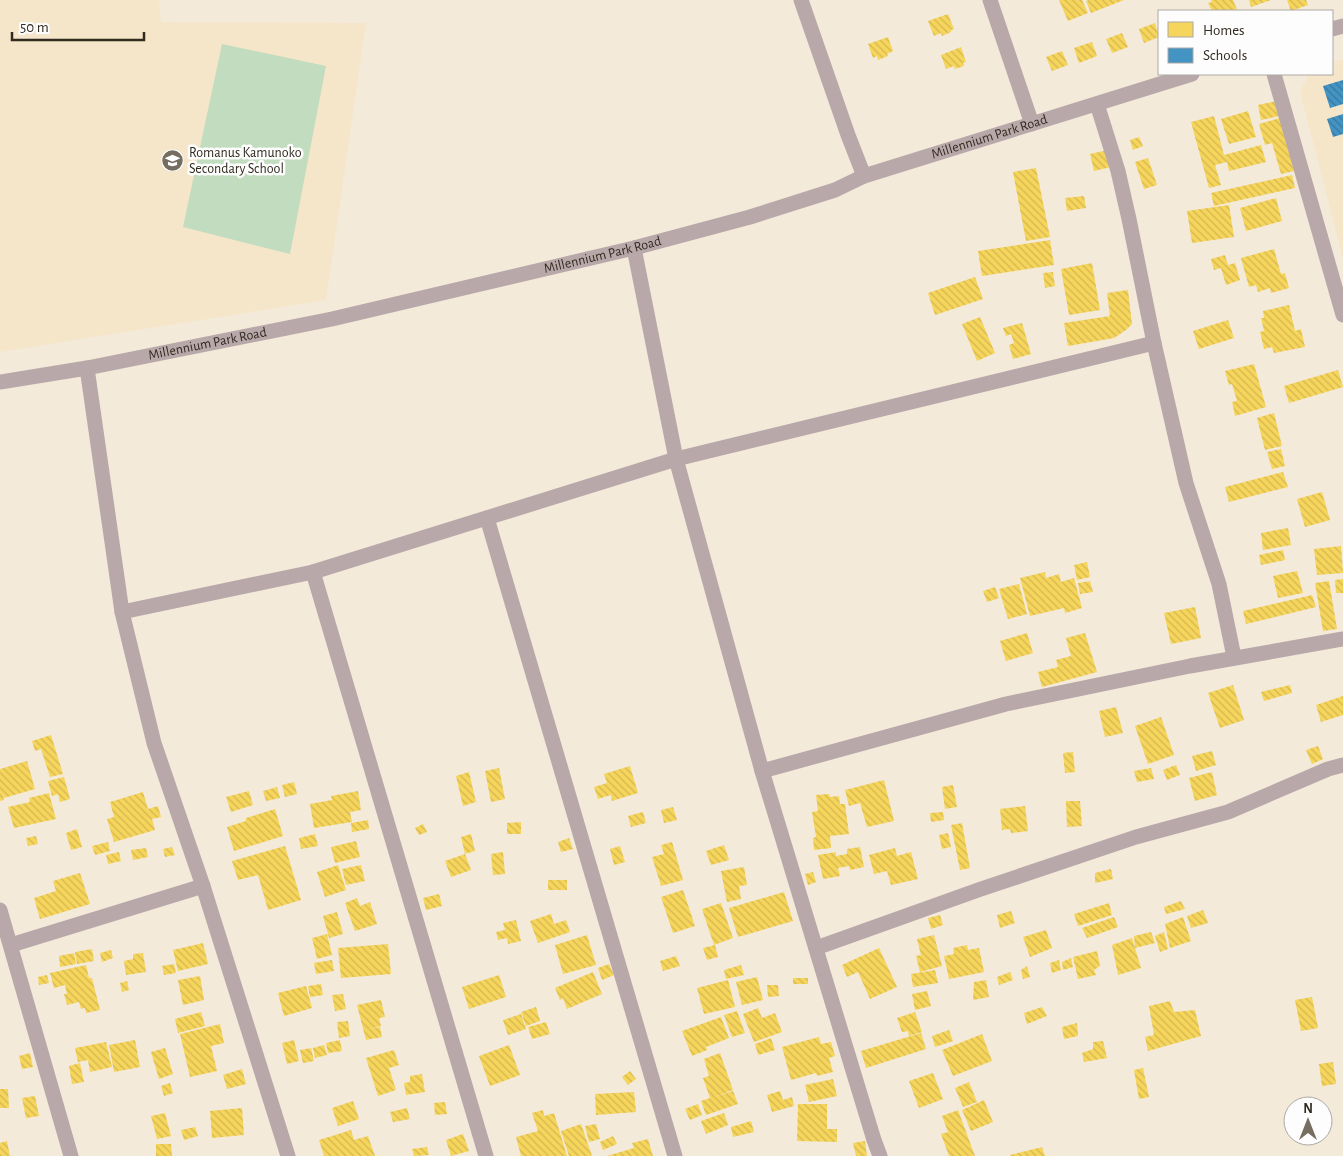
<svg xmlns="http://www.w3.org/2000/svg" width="1343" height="1156" font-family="'Alegreya Sans',sans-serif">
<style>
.built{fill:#f5e6ca}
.garden{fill:#c1dcbe}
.homes{fill:url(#homes-back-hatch)}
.schools{fill:url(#schools-back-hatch)}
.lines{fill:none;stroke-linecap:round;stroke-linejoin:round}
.street{stroke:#b9a8aa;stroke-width:15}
.labels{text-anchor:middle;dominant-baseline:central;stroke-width:5;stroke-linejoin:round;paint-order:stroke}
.street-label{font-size:14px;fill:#312b1f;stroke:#fdfdfd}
.poi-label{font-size:14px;fill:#312b1f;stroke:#fdfdfd;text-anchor:start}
</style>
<defs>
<pattern id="homes-back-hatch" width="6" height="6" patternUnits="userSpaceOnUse" patternTransform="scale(1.25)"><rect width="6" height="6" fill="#f6d55c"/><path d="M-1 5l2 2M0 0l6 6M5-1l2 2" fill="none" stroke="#d3b750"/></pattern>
<pattern id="schools-back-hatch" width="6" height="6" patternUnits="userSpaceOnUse" patternTransform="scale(1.25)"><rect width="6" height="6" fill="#4393c3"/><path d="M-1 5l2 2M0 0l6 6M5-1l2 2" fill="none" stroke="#39789e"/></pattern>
</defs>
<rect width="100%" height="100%" fill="#f4eada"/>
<g class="built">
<polygon points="0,0 159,0 161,22 366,23 326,300 0,352"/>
<polygon points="1343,60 1343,258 1300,92 1309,74 1332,74 1332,62"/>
</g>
<polygon class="garden" points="222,44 326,66 290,254 183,227"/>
<g class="homes">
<polygon points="1059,0 1082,0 1088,13 1068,21"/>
<polygon points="1089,0 1124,0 1091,13 1086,1"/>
<polygon points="1211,0 1233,0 1237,9 1230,11 1212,11 1208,3 1212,2"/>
<polygon points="1249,0 1271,0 1251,7"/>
<polygon points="1287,0 1306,0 1308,5 1291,11"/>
<polygon points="948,14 954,29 951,30 951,32 942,36 941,33 934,36 928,21"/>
<polygon points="1155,23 1159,37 1144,43 1139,29"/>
<polygon points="1122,33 1128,47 1112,53 1106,39"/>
<polygon points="888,37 893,51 887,54 888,56 878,60 877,56 873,58 868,44"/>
<polygon points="1092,42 1097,56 1079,63 1074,48"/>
<polygon points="961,47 966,62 963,63 964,66 955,69 954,66 946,69 941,55"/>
<polygon points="1062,51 1068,65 1052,71 1046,57"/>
<polygon points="1277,101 1280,116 1261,120 1258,105"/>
<polygon points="1248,111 1256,137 1229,144 1221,119"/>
<polygon points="1214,116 1224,155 1261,145 1266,162 1229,171 1227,162 1215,165 1221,185 1209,188 1191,122"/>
<polygon points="1280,118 1294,171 1281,174 1272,143 1265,145 1259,124"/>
<polygon points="1139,137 1143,146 1133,150 1130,140"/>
<polygon points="1108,150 1111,167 1094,171 1090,154"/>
<polygon points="1148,158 1157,185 1144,189 1135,162"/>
<polygon points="1036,168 1050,237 1026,241 1013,172"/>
<polygon points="1292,175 1295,188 1214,206 1211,193"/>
<polygon points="1084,196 1086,208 1067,211 1065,198"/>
<polygon points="1276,198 1282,221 1246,231 1240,208"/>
<polygon points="1229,205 1234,237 1192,243 1187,211"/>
<polygon points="1050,240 1054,265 982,276 978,251"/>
<polygon points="1274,249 1281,274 1285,273 1289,288 1271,293 1270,288 1258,292 1256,285 1249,287 1241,258"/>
<polygon points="1225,255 1228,265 1235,263 1240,280 1226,285 1221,268 1214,270 1211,259"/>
<polygon points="1092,263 1100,310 1069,315 1061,269"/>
<polygon points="1053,272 1055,286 1045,288 1043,273"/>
<polygon points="975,277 983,299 935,315 928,293"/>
<polygon points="1128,290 1132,324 1126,330 1114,338 1068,346 1064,323 1110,316 1107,293"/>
<polygon points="1289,305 1295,331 1301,329 1305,347 1274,353 1272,347 1264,349 1260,332 1264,331 1261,318 1264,318 1263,311"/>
<polygon points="980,317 995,353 977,361 962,324"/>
<polygon points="1228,320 1234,338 1199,349 1193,331"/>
<polygon points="1022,323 1031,354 1013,359 1009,345 1014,343 1011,334 1006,336 1003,328"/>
<polygon points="1254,364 1266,407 1235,416 1232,402 1237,401 1232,384 1229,385 1225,371"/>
<polygon points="1338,370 1343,387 1289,403 1284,386"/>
<polygon points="1274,413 1282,446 1265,450 1257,418"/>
<polygon points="1281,449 1285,466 1272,469 1267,452"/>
<polygon points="1283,472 1288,487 1229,502 1225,487"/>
<polygon points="1322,492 1330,520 1305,527 1297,499"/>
<polygon points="1288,528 1291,545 1263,550 1261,533"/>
<polygon points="1341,546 1343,573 1317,575 1314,549"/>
<polygon points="1283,550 1285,560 1261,565 1259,555"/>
<polygon points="1087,562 1090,577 1077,580 1074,565"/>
<polygon points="1297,571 1303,593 1278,598 1273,576"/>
<polygon points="1045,572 1046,578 1059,574 1061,582 1074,578 1082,608 1065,613 1064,608 1030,616 1020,578"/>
<polygon points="1343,579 1343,593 1336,593 1335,580"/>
<polygon points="1090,581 1093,592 1080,594 1078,583"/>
<polygon points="1329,581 1337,629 1323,631 1315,583"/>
<polygon points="1019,584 1027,614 1008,619 999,589"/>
<polygon points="995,587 999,598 987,602 983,591"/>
<polygon points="1312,595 1316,607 1246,624 1243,611"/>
<polygon points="1195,607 1201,638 1171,644 1164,613"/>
<polygon points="1027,633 1033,653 1006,661 1000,641"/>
<polygon points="1085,633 1097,672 1042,687 1038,672 1058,667 1056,660 1071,656 1066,638"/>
<polygon points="1233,685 1244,720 1220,728 1208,693"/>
<polygon points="1290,685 1292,693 1264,701 1261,692"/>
<polygon points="1343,696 1343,715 1321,722 1316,705"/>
<polygon points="1116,707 1123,733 1105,737 1099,711"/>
<polygon points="1161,717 1174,755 1148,764 1135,726"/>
<polygon points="51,735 63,774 50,777 41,749 35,751 32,741"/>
<polygon points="1318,746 1323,759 1312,764 1306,750"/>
<polygon points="1212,751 1216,765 1196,771 1192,756"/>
<polygon points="1073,752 1075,772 1065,773 1063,753"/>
<polygon points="27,761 35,789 4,798 2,793 4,800 0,801 0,769"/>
<polygon points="1176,765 1180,775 1167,780 1163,770"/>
<polygon points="630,766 638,793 612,801 611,795 598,799 594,787 607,783 604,774"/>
<polygon points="499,768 505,799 491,802 485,771"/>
<polygon points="1151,768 1154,779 1137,782 1134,771"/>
<polygon points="469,772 476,802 463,806 456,776"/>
<polygon points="1212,772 1217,795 1195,801 1189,778"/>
<polygon points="64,777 70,799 60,802 58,794 52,796 48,781"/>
<polygon points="884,780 894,821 867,827 860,803 849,806 845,790"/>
<polygon points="294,782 297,794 285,797 282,785"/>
<polygon points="953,785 957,807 945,809 942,787"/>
<polygon points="277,787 280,798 266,801 263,791"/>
<polygon points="249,791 253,805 231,812 226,797"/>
<polygon points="358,791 361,810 350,812 352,822 314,828 310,804 332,800 331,796"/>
<polygon points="143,792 148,809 158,806 161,817 152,819 155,830 114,842 107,819 114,817 110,802"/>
<polygon points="49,793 56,819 14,828 8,807 30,802 29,798"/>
<polygon points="829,794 830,797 839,796 840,804 845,804 849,834 830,836 831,848 814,850 813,838 816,837 812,812 818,811 816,795"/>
<polygon points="1066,801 1080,801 1082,826 1067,827"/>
<polygon points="1025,806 1028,831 1011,833 1010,829 1002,830 1000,809"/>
<polygon points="673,807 677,820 664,823 661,810"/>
<polygon points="275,809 283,836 234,851 227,827 246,821 246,818"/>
<polygon points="643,812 646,823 631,827 628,816"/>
<polygon points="943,812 944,820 931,822 930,813"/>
<polygon points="368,820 369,829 352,832 351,823"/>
<polygon points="521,822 521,834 507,834 507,823"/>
<polygon points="962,823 970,868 960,870 951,825"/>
<polygon points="423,824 427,832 419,835 415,828"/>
<polygon points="77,829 82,847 71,850 66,833"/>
<polygon points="948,833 951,847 942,849 939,835"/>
<polygon points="315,834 318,846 301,849 299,838"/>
<polygon points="471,834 475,851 465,854 461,837"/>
<polygon points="36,836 38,844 28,846 26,838"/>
<polygon points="569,838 573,849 561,852 558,842"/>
<polygon points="356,841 360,857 335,863 331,847"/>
<polygon points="108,842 110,851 95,855 92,846"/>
<polygon points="672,842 683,880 661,886 652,857 664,854 661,845"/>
<polygon points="724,845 729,860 711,865 706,851"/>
<polygon points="285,846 301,900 268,910 258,875 238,880 232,861"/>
<polygon points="620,846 625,862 614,865 610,849"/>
<polygon points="172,847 175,855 165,857 163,849"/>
<polygon points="860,847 864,867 850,870 849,866 838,868 840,876 823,879 818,855 836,852 836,856 847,854 847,849"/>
<polygon points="146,848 148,857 133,860 131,850"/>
<polygon points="895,848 897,856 911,852 918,879 891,885 887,871 874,874 869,855"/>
<polygon points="119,852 121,861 108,864 106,855"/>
<polygon points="503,852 505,874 493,875 491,854"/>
<polygon points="465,854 471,870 451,877 445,861"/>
<polygon points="338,865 346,890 325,897 317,872"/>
<polygon points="361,865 365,881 346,885 342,869"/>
<polygon points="744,867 747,885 739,886 741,899 727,902 721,871"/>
<polygon points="1111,869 1113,879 1095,883 1095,873"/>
<polygon points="813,872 816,882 808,885 805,874"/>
<polygon points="80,873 90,904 40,919 34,898 56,891 53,881"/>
<rect x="548" y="880" width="19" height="10"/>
<polygon points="683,890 695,926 673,933 661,897"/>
<polygon points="784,892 793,921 738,937 729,908"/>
<polygon points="439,894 442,906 426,910 423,898"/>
<polygon points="357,898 360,906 370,902 377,924 355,931 345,903"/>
<polygon points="1181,901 1185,909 1166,914 1164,907"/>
<polygon points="721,903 733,938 714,945 702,909"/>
<polygon points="1109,903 1112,915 1078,926 1074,914"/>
<polygon points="1203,910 1208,923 1191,928 1187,916"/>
<polygon points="1011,911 1015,923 1000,928 997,915"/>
<polygon points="337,912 343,934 329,938 323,916"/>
<polygon points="551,914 554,924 566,920 570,932 538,943 530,921"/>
<polygon points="940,915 943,925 931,929 928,918"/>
<polygon points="1114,917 1118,927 1087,938 1082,928"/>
<polygon points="1183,917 1191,941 1170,948 1165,924"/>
<polygon points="516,920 521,941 508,944 507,938 498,940 496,932 505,930 503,923"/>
<polygon points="1046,930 1052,948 1030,957 1023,937"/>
<polygon points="1151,932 1155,943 1135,948 1134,936"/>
<polygon points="1164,932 1168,949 1160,952 1155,936"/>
<polygon points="327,934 332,955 317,959 312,938"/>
<polygon points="587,935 596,965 563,974 555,945"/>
<polygon points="934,935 942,966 920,972 916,956 921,955 917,939"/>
<polygon points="1132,938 1141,968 1118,975 1112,945"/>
<polygon points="203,943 208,964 178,971 173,950"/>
<polygon points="388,944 391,974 341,978 338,948"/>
<polygon points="715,945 718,957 707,960 703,948"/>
<polygon points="967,945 968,950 979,948 984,972 949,979 944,956 954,954 953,948"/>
<polygon points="879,948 897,987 870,999 858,972 847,977 842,965"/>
<polygon points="92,949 94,961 77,964 75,952"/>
<polygon points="111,950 113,958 102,962 100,953"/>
<polygon points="1097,951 1100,966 1094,970 1096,975 1078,979 1073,957"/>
<polygon points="74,953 76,964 60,967 59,956"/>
<polygon points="143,953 146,972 126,975 124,961 133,959 133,954"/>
<polygon points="676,956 680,966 663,971 660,961"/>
<polygon points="1071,958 1073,967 1063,970 1062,962"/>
<polygon points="332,960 334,971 316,974 314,963"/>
<polygon points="1059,960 1061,970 1052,973 1050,963"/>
<polygon points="174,964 176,973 164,975 162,966"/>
<polygon points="609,964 614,975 602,980 598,968"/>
<polygon points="86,965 89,978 92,978 100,1010 86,1013 85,1008 81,1009 79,1002 67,1005 64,994 67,994 65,985 54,988 50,973"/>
<polygon points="741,965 744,975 726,979 724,970"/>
<polygon points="1027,966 1030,977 1023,979 1021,970"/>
<polygon points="935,970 938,983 913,987 911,974"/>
<polygon points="593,972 602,994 567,1009 563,998 560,1000 555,988"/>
<polygon points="1010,972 1013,980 999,985 997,977"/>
<polygon points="47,975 49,983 39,985 38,977"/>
<polygon points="499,975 506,997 469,1009 462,987"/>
<polygon points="200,976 204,1000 183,1005 178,980"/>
<polygon points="757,977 763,1000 742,1005 736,982"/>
<rect x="793" y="978" width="15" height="6"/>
<polygon points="728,980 735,1007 704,1014 697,988"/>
<polygon points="986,980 989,997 973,1000 974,982"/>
<polygon points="127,981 129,990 122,992 120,983"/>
<polygon points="321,984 323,995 310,997 308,986"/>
<polygon points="767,985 778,985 779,996 768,997"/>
<polygon points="306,986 312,1008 284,1016 278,993"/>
<polygon points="927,991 931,1006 915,1010 912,994"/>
<polygon points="343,994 346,1009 335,1011 332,995"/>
<polygon points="1312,997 1318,1028 1301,1031 1295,1000"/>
<polygon points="381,1000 385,1017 379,1018 381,1026 369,1029 380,1027 382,1037 366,1040 357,1005"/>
<polygon points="1170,1001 1174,1012 1195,1010 1201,1036 1148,1051 1145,1037 1154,1035 1149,1006"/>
<polygon points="536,1007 540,1021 526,1026 521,1012"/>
<polygon points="1042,1007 1047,1016 1027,1024 1024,1013"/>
<polygon points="758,1008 762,1018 775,1013 782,1032 754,1042 743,1014"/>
<polygon points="737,1011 745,1033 732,1037 724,1015"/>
<polygon points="201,1012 205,1026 178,1033 175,1019"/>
<polygon points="915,1012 922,1032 909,1036 908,1031 902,1032 897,1018"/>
<polygon points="521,1014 526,1029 508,1035 503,1020"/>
<polygon points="721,1017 729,1038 706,1047 707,1050 692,1056 682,1031"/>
<polygon points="348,1021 350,1036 339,1038 337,1022"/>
<polygon points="546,1022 550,1034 532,1039 528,1027"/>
<polygon points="1077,1023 1078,1036 1064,1039 1062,1027"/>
<polygon points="220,1024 224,1043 211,1046 217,1071 190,1077 180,1034"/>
<polygon points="949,1030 953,1041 935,1047 932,1036"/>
<polygon points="921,1033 926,1049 866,1068 861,1051"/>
<polygon points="982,1034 992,1061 953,1076 942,1050"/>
<polygon points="819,1037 821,1044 831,1042 835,1056 829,1058 833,1072 817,1076 816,1073 791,1080 782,1047"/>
<polygon points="771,1038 775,1050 758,1055 755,1044"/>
<polygon points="135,1040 140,1067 114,1072 109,1045"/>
<polygon points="294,1040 299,1061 287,1064 282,1043"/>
<polygon points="340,1040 342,1051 328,1053 326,1043"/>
<polygon points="1103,1041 1107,1058 1084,1062 1082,1053 1093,1049 1093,1042"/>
<polygon points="106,1042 112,1067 90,1072 88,1060 78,1062 75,1048"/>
<polygon points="324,1045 327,1055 315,1058 313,1048"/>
<polygon points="509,1045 520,1075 490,1086 479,1056"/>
<polygon points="165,1048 173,1074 159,1079 151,1052"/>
<polygon points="311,1048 314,1061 303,1063 300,1050"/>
<polygon points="394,1050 399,1065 389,1068 396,1090 378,1096 366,1058"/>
<polygon points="30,1053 33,1067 22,1069 19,1056"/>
<polygon points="720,1053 733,1090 715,1097 733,1091 738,1104 706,1115 701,1101 710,1098 703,1078 709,1076 704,1059"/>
<polygon points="1333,1062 1336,1084 1322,1086 1319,1064"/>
<polygon points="80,1063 84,1082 72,1084 69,1066"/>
<polygon points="1143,1068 1149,1097 1139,1099 1134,1070"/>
<polygon points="242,1069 246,1084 227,1089 223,1075"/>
<polygon points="630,1071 636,1079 628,1085 622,1077"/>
<polygon points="933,1073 943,1099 919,1108 909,1081"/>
<polygon points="422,1074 425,1092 406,1095 404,1083 410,1082 410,1076"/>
<polygon points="833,1079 837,1096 809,1102 805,1085"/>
<polygon points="969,1082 977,1102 963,1107 955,1088"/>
<polygon points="170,1083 173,1093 164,1096 161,1086"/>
<polygon points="0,1089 8,1089 9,1108 0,1108"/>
<polygon points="780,1091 783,1100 792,1097 794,1106 772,1112 767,1095"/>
<polygon points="634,1092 636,1112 596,1115 595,1094"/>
<polygon points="35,1096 39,1116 26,1118 22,1098"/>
<polygon points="984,1100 993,1122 971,1131 962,1110"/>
<polygon points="353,1101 359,1119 338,1126 332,1108"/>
<polygon points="445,1102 447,1114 435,1115 434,1103"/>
<polygon points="698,1104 702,1115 690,1120 685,1109"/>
<polygon points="798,1104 827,1104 827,1129 837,1129 837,1142 797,1141"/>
<polygon points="242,1108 244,1135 212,1138 210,1111"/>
<polygon points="407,1108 410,1119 393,1122 390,1112"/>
<polygon points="543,1110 544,1116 554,1113 567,1156 521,1156 516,1137 538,1131 532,1113"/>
<polygon points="958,1110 975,1156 949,1156 941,1134 948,1132 942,1116"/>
<polygon points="165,1113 171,1136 157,1139 151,1116"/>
<polygon points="724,1113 728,1125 706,1134 701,1121"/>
<polygon points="751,1121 754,1132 733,1137 731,1127"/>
<polygon points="581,1124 592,1156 569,1156 561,1131"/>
<polygon points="596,1124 600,1139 589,1142 585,1126"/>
<polygon points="195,1127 198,1136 184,1140 181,1130"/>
<polygon points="351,1130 354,1140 368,1136 375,1156 324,1156 319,1140"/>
<polygon points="463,1134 469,1151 451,1156 446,1140"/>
<polygon points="613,1136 617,1144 603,1150 600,1142"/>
<polygon points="648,1139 653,1156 607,1156 634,1148 632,1143"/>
<polygon points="7,1141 10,1156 0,1156 0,1143"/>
<polygon points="865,1141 867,1156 856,1156 853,1143"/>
<polygon points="156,1144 171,1144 172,1156 156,1156"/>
<polygon points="427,1147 429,1155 414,1156 412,1149"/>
<polygon points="1042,1147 1045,1156 1010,1156 1010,1155"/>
</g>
<g class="schools">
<polygon points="1343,80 1343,104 1330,108 1323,86"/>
<polygon points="1343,114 1343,134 1333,137 1327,119"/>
</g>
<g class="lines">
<g class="street">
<polyline points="801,0 848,135 864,176"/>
<polyline points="990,0 1032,124"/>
<polyline points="1332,29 1343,26"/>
<polyline points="1274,74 1343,315"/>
<polyline points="1097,104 1118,171 1129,219 1154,343 1186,483 1219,584 1234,657"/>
<polyline points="634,248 676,459 762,771 874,1140 880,1156"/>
<polyline points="87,368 122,612 154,743 203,886 288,1156"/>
<path id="s1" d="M0 382 87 368 332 319 634 248 750 217 835 190 864 176 1192 74"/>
<polyline points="487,518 675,1156"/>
<polyline points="313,572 486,1156"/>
<polyline points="122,612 313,572 676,459 1154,343"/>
<polyline points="762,771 1006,704 1190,666 1343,639"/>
<polyline points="0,910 71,1156"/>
<polyline points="11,945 203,886"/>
<polyline points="816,948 981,889 1136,837 1228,812 1328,769 1343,765"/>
</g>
</g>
<defs>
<symbol id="school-disc" viewBox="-11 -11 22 22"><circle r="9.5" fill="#756e60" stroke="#fdfdfd"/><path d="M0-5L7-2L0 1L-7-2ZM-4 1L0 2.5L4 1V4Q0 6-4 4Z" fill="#fff"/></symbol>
</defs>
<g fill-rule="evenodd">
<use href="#school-disc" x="160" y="148" width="25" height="25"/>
</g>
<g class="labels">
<g class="street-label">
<text stroke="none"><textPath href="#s1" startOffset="1021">Millennium Park Road</textPath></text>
<text stroke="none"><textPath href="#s1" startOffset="616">Millennium Park Road</textPath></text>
<text stroke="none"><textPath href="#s1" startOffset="211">Millennium Park Road</textPath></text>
</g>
<g class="poi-label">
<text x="189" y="153">Romanus Kamunoko<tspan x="189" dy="16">Secondary School</tspan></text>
</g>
</g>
<rect x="1158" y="10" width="175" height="65" fill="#fdfdfd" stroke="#aba9a4"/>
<rect x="1168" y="22" width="25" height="15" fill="#f6d55c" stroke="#aba9a4"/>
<text x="1203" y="35" font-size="15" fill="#312b1f">Homes</text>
<rect x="1168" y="48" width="25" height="15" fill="#4393c3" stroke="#aba9a4"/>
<text x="1203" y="60" font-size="15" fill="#312b1f">Schools</text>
<g transform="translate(1308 1121)"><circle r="24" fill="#fdfdfd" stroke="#aba9a4"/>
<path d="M0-4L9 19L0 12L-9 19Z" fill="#756e60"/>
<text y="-8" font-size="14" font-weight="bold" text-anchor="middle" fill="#312b1f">N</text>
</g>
<path d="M12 32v8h132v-8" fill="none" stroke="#312b1f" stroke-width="2.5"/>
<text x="20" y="32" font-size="15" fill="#312b1f" stroke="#fdfdfd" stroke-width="4" paint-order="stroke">50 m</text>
</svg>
